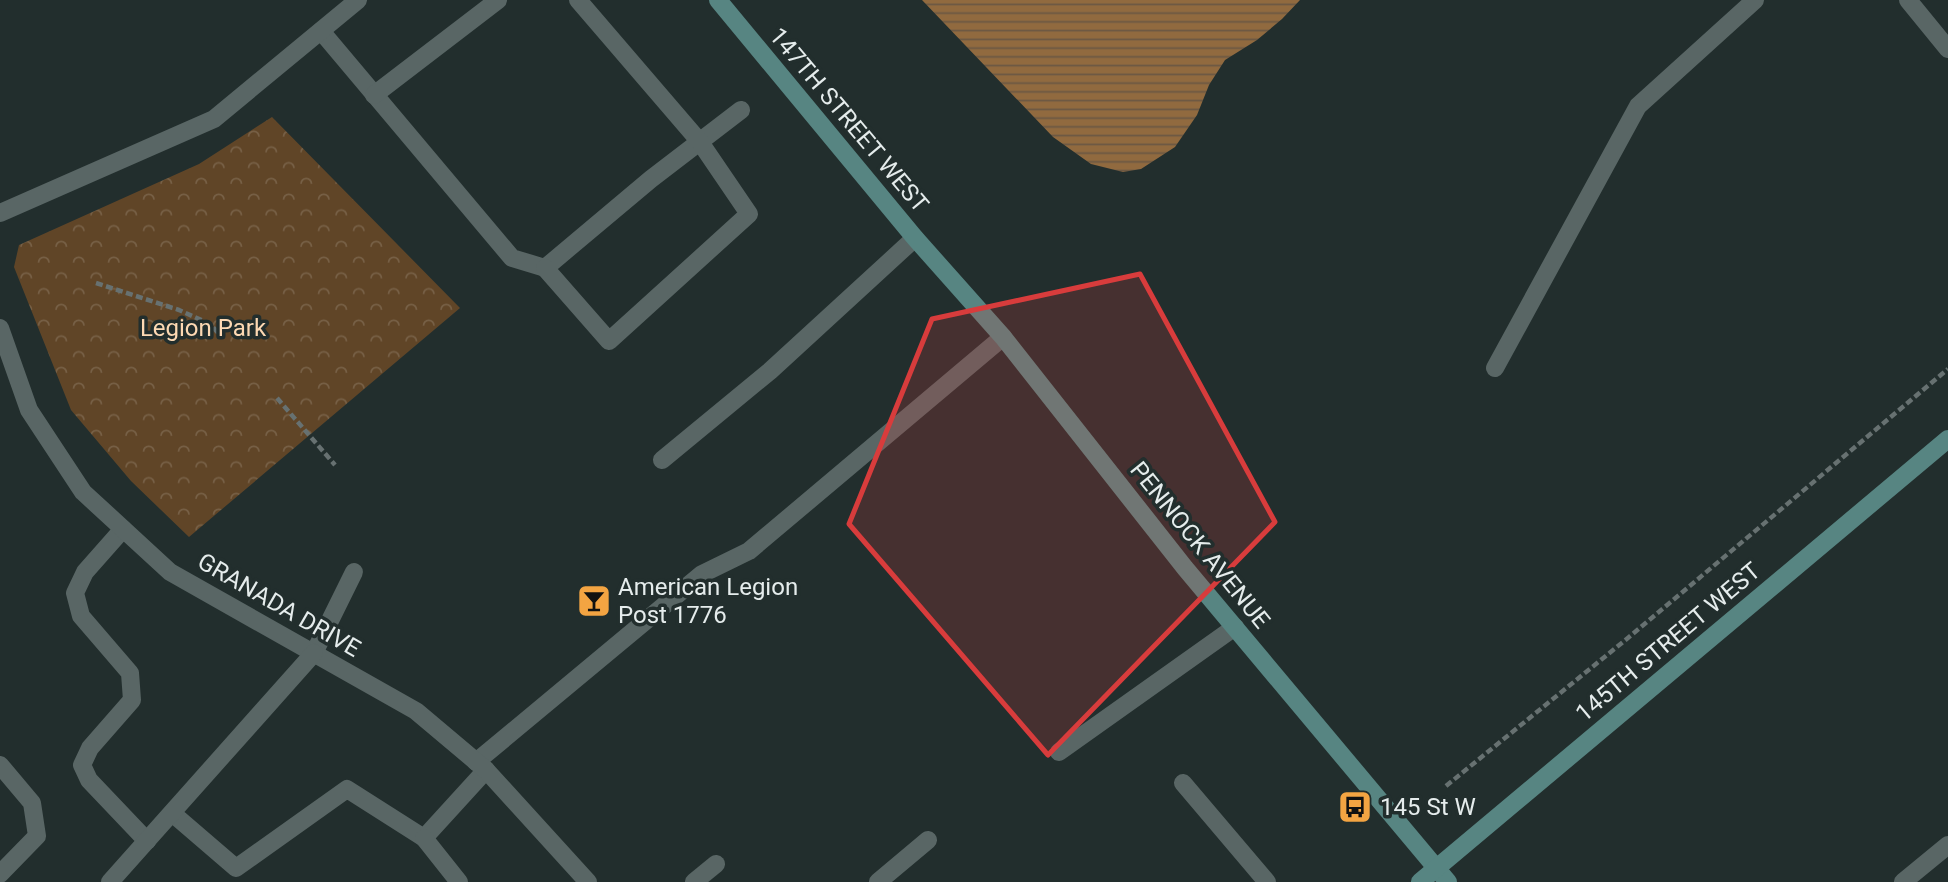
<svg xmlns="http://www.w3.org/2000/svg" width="1948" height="882" font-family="Roboto,sans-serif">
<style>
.park{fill:url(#park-crowns)}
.water{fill:url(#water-rules)}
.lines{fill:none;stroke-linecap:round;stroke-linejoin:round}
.path{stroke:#677171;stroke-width:4.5;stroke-dasharray:7 3.5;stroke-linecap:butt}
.lane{stroke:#596665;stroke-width:18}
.street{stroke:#596665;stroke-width:18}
.secondary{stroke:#578582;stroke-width:18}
.marked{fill:#d83c3c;fill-opacity:0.2;stroke:#d83c3c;stroke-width:5;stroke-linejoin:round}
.labels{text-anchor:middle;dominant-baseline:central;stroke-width:7;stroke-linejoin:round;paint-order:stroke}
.street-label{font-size:24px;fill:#e5ecec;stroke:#222e2d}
.park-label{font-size:24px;fill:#fdd9b3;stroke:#222e2d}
.poi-label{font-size:24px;fill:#e5ecec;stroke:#222e2d;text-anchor:start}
</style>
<defs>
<pattern id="park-crowns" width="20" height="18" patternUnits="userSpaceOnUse" patternTransform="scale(1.75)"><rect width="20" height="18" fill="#604527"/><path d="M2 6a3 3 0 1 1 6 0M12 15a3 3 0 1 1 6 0" fill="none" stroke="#776046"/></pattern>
<pattern id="water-rules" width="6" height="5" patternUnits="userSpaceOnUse" patternTransform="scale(1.75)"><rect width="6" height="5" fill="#916a3f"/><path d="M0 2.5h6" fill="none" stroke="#6b5843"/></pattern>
</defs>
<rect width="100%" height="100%" fill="#222e2d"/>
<polygon class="park" points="272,117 460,308 189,537 131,481 71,410 14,267 19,245 199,164"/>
<polygon class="water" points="922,0 1300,0 1282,19 1257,40 1225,60 1209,85 1197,115 1175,147 1141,169 1123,172 1091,164 1053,137"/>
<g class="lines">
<g class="path">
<polyline points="96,283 179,310 210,324 222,337"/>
<polyline points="277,398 335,465"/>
<polyline points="1446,786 1623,642 1948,369"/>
</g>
<g class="lane">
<polyline points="321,31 512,258 545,268 651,179 741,110"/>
<polyline points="374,95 498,0"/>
<polyline points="545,268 609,341 749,214 700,142 578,0"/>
<polyline points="662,460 770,371 915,238"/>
<polyline points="123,529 85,572 75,593 81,616 130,673 132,700 90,748 82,765 89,780 147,841"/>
<polyline points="314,653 354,572"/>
<polyline points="1059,752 1235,627"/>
<polyline points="476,762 702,574 749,551 1003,337"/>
<polyline points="0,765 32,803 37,836 0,874"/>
<polyline points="1183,783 1267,882"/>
<polyline points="172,813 236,868 347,789 424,838 486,770"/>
<polyline points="424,838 459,882"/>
<polyline points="694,882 716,864"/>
<polyline points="878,882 928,840"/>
</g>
<g class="street">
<polyline points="1908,0 1948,49"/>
<polyline points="0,213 214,119 358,0"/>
<polyline points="0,328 29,410 83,492 170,572 416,711 486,770 588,882"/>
<polyline points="1495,368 1638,106 1755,0"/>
<polyline points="110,882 314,653"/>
<polyline points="1903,882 1948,845"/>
</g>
<g class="secondary">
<polyline points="718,0 915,238 1003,337 1185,568 1448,882"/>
<polyline points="1420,882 1948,439"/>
</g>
</g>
<path class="marked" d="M1140 274 1275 522 1048 755 849 524 932 319Z"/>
<defs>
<symbol id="bar-square" viewBox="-11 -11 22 22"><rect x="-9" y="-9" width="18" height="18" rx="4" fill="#f3a442" stroke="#222e2d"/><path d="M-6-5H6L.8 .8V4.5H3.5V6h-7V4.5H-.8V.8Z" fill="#111"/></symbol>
<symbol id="bus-square" viewBox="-11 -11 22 22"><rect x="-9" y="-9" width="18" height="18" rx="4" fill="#f3a442" stroke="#222e2d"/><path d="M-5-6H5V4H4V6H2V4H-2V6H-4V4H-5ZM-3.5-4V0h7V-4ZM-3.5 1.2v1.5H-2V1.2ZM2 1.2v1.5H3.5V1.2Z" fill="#111"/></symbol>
</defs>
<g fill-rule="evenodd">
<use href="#bar-square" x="575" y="582" width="38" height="38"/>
<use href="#bus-square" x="1336" y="788" width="38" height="38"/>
</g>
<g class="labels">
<g class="street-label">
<text transform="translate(849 120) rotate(50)">147TH STREET WEST</text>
<text transform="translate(1200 545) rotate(51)">PENNOCK AVENUE</text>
<text transform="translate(279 605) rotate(30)">GRANADA DRIVE</text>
<text transform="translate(1668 642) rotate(-40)">145TH STREET WEST</text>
</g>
<g class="park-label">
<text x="203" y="328">Legion Park</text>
</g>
<g class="poi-label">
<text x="618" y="587">American Legion<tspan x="618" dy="28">Post 1776</tspan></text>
<text x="1380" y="807">145 St W</text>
</g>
</g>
</svg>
